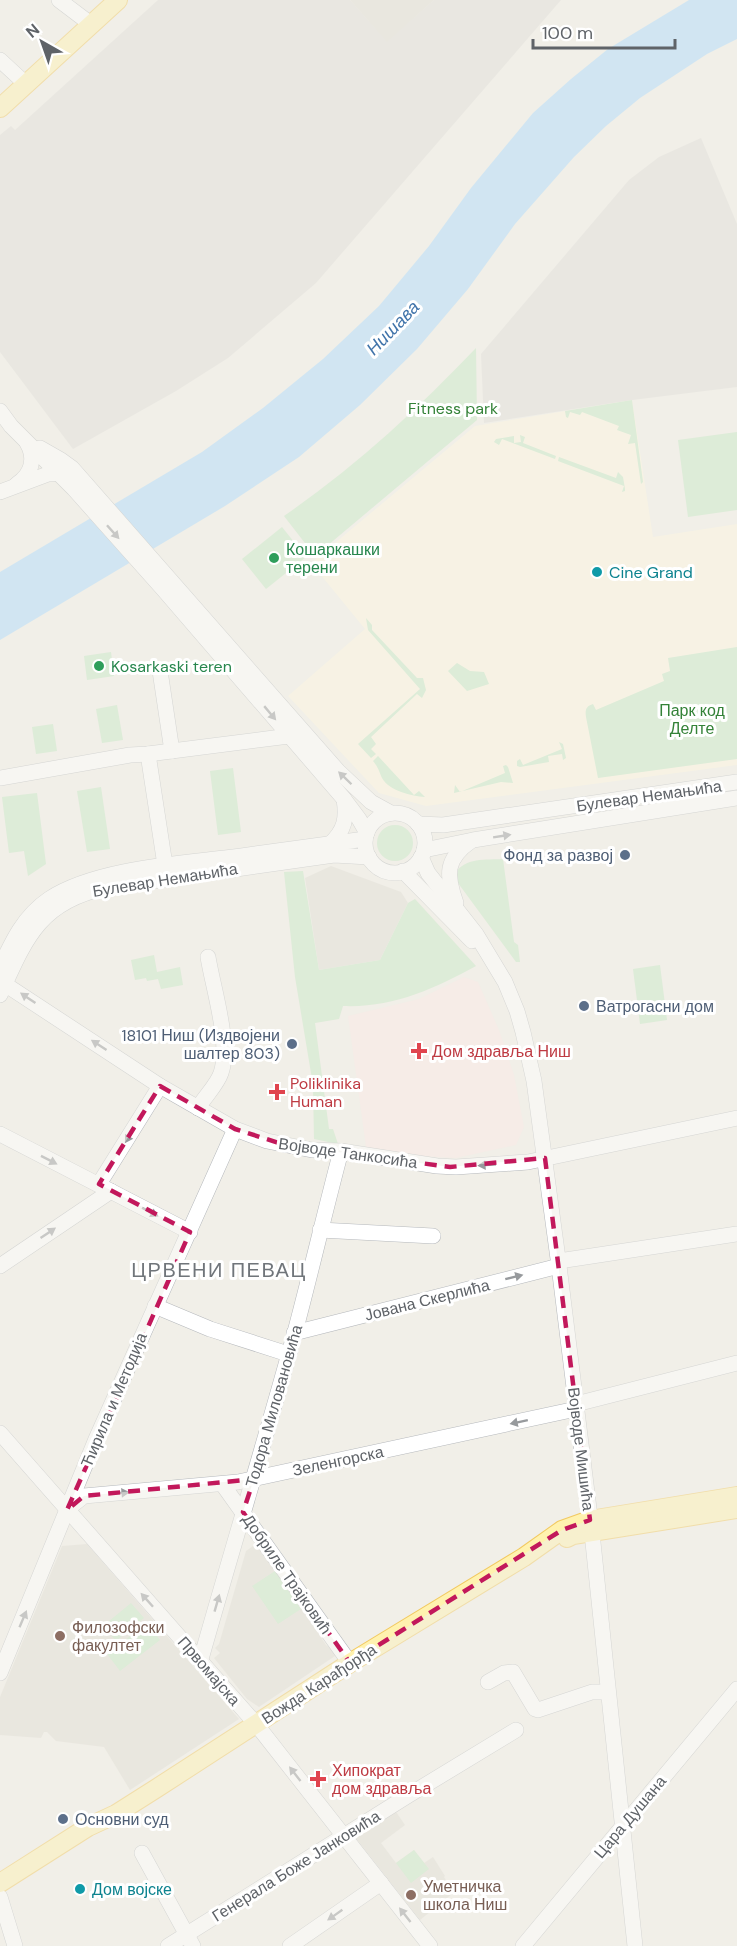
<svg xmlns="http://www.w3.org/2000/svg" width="737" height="1946" font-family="'DM Sans',sans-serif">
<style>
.commercial{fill:#fef7e0}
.industrial{fill:#e0deda}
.education{fill:#e1ded6}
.medical{fill:#fce8e6}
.green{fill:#c5e8c5}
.water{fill:#aadaff}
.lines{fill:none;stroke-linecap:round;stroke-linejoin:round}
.minor-casing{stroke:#b5b8bc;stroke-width:16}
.major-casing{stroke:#f2c960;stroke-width:20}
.minor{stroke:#fff;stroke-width:15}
.major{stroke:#fff2af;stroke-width:18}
.oneway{fill:#979a9d}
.marked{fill:none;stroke:#c2185b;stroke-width:4.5;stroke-dasharray:12 8;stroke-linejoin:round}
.leisure-dot{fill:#2e9e5b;stroke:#fff;stroke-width:2}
.culture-dot{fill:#0f9aa8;stroke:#fff;stroke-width:2}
.service-dot{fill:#5c6f8a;stroke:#fff;stroke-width:2}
.health-dot{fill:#e0444e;stroke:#fff;stroke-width:2}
.education-dot{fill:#8d6e63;stroke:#fff;stroke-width:2}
.labels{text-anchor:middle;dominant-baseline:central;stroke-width:6;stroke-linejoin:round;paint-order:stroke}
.park-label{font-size:16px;fill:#348238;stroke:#fff}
.leisure-label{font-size:16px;fill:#27864d;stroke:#fff;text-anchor:start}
.culture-label{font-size:16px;fill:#0d838f;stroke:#fff;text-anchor:start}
.street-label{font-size:16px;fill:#5f6368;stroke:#fff}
.service-label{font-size:16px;fill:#4e5e75;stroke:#fff;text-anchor:end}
.health-label{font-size:16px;fill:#be3a42;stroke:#fff;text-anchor:start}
.education-label{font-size:16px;fill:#785e54;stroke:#fff;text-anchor:start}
.water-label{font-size:18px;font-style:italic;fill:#4174aa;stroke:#fff}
.quarter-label{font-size:20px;letter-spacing:1.5px;fill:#70757a;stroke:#fff}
</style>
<rect width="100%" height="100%" fill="#f1efe8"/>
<polygon class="commercial" points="632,400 653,537 737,524 737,765 426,806 379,793 288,696 365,629 311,563 475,426"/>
<g class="industrial">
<polygon points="158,0 350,0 387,41 434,0 561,0 316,283 228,358 176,391 73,449 0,352 0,135 11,126 15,130"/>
<polygon points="701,138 737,224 737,387 632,400 484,423 481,354 629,180 659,157"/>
</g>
<g class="education">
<polygon points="350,0 434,0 387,42"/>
<polygon points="331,866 401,892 408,903 380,960 319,970 305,878"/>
<polygon points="87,1544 239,1719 130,1790 104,1747 56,1741 47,1732 44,1732 41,1738 0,1735 0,1697 62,1546"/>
<polygon points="258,1545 264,1550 326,1645 338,1654 259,1707 247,1699 214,1658 220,1653 215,1648 219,1644 246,1551 253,1546"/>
<polygon points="394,1809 405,1825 381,1843 396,1863 414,1850 424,1863 433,1857 445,1876 444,1877 447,1882 445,1883 452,1894 420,1920 355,1837"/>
</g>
<polygon class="medical" points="464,977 478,982 499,1030 514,1075 524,1127 516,1145 456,1158 419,1156 366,1147 348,1016 419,999"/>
<g class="green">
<path d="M476 348 477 420 315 556 284 516C355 467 417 410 476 348Z"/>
<polygon points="632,400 643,482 641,484 635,443 628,444 631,435 617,430 619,426 582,412 580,415 570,412 568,418 566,417 565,411"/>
<polygon points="737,432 737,510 688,517 678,440"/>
<polygon points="520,435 525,437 523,443 556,456 555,459 502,439 499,445 494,442 496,439 514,436 514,443 521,442"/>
<polygon points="559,457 616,478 618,472 623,477 625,489 625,491 622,492 624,486 558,461"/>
<polygon points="282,527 306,557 266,589 242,559"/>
<polygon points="366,618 372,625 372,630 417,678 423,678 426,690 422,698 417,694 371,737 376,744 371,749 376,754 371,758 358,744 420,689 368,630"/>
<path d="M737 647V759L598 778 586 717C585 710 586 706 593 704L596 710 664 681 662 674 670 671 668 658Z"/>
<polygon points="111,652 114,676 87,680 84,656"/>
<polygon points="457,663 470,671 484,672 489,684 467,691 448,671"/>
<polygon points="117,705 123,740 102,743 96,709"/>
<polygon points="53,724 57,751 36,754 32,727"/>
<polygon points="559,742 563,744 566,758 563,760 562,754 548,756 549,762 520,767 517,766 517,761 520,759 523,765 562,749"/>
<path d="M378 756 414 795 419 791 425 797C412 796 389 791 382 778 379 771 378 767 373 761Z"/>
<polygon points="506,765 508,767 513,783 501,782 454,793 455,785 460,792 505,773 503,766"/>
<polygon points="233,768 241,832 218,835 210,771"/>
<polygon points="101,787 110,849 87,852 77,791"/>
<polygon points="37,793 46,864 28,876 24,851 9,853 2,797"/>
<circle cx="395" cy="843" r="18"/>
<path d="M503 859 514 942 518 945 520 962H516L458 883 455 874C464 857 487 860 503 859Z"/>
<path d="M303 871 319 970 380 960 408 903 415 899 476 966C434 989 392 1008 343 1006L339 1019 315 1023 329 1129H333L338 1144 314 1139 313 1085 295 977 284 872Z"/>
<polygon points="154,955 157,972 180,967 183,985 161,989 158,979 147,981 146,978 135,980 131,960"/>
<polygon points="660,965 667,1020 640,1024 633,969"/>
<polygon points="275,1571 301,1609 278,1624 252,1586"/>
<polygon points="131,1603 144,1618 116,1641 103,1626"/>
<polygon points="147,1623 160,1640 120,1671 107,1654"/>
<polygon points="414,1850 429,1869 411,1883 396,1863"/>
</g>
<polygon class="water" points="689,0 737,0 737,39 707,54 640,98 606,126 574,157 515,224 468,289 417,349 360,405 299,457 225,506 0,640 0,572 202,452 263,408 323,359 379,306 429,246 471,188 533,113 571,79 608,49"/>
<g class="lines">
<defs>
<g id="minor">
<polyline points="59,0 92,25"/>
<polyline points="0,60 27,85"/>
<polyline points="0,411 11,426 74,489 163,589 344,799 359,819 367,833"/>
<polyline points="40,448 61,460 72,468 338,771 371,802 391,813"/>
<path d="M17 484C32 474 36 458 27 443"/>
<polyline points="0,492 48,474 64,473"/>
<polyline points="160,671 172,751"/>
<polyline points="148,754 165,865"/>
<polyline points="0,778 130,755 148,754 289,736"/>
<circle cx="395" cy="843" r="30"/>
<polyline points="418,824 443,825 737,782"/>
<path d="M330 844C345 830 347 818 344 799"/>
<polyline points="424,850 473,840 737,798"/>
<polyline points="421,857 428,873 476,934 505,982 517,1011 523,1032 534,1081 559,1266 592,1533 635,1946"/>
<polyline points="403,871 472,941"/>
<path d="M456 903C446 875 445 859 471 841"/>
<path d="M0 968C12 941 24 916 49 899 93 870 174 864 225 858 272 852 319 845 365 839"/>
<polyline points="0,981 160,1086 235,1129 267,1141 312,1150 341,1151 437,1166 456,1167 528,1162 737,1118"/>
<path d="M0 995C25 940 39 902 105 888L334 855 369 857"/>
<path d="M198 1108C205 1096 217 1085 221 1073 231 1044 213 988 208 957"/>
<polyline points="0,1134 190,1232"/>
<polyline points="99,1184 160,1086"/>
<polyline points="320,1230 433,1236"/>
<polyline points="559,1261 737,1234"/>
<polyline points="0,1266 111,1191"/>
<polyline points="155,1306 210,1329 288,1354"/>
<polyline points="294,1333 559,1266"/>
<polyline points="576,1404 737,1363"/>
<polyline points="0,1433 256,1724 430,1946"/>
<polyline points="223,1485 350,1663"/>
<polyline points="70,1507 84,1496 238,1482 576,1409"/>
<path d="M201 1659C232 1550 265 1441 295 1332 311 1272 325 1211 341 1151"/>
<polyline points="0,1673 96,1439 235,1129"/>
<polyline points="488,1682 504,1673 513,1672 535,1709 538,1710 592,1692 608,1692"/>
<polyline points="142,1853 193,1946"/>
<polyline points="0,1897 15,1946"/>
<polyline points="168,1946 409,1795 516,1730"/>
<polyline points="290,1946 381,1883"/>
<polyline points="523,1946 737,1689"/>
</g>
<g id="major">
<polyline points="0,108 118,0"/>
<polyline points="567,1538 573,1535 737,1509"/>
<polyline points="0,1883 88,1827 116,1814 157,1788 350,1663 524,1557 562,1530 590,1520 737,1496"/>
</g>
</defs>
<use href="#minor" class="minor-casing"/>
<use href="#major" class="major-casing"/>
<use href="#minor" class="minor"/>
<use href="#major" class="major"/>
</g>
<defs><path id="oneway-solid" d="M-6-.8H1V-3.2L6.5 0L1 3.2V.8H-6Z" transform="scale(1.5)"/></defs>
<g class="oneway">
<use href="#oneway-solid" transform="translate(113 532) rotate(48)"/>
<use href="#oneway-solid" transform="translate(270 713) rotate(50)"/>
<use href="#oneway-solid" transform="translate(345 778) rotate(-136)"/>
<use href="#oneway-solid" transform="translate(502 836) rotate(-9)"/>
<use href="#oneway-solid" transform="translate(28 998) rotate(-146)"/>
<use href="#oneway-solid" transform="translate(99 1045) rotate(-147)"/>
<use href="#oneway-solid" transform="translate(130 1135) rotate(122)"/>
<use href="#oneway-solid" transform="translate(49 1160) rotate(27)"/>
<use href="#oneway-solid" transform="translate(487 1165) rotate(176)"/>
<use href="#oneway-solid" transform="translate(150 1212) rotate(28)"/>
<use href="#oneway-solid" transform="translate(48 1233) rotate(-34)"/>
<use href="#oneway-solid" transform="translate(514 1277) rotate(-14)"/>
<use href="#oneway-solid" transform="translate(519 1422) rotate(168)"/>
<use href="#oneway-solid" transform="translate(120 1493) rotate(-5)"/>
<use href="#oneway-solid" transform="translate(147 1600) rotate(-132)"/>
<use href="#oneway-solid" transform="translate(217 1603) rotate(-74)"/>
<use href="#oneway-solid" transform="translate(23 1619) rotate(-67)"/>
<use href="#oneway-solid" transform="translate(295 1774) rotate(-128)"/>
<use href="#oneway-solid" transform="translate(335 1915) rotate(145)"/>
<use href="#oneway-solid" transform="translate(405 1915) rotate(-128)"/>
</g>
<path d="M0 0H737V1946H0ZM160 1086 235 1129 285 1145 450 1167 545 1158 590 1520 562 1530 350 1663 243 1512 254 1479 84 1496 67 1510 190 1232 99 1184Z" fill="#f1efe8" fill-opacity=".55" fill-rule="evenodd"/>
<path class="marked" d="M160 1086 235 1129 285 1145 450 1167 545 1158 590 1520 562 1530 350 1663 243 1512 254 1479 84 1496 67 1510 190 1232 99 1184Z"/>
<g class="leisure-dot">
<circle cx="274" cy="558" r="6"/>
<circle cx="99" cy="666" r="6"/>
</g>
<g class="culture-dot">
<circle cx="597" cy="572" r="6"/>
<circle cx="80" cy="1889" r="6"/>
</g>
<g class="service-dot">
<circle cx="625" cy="855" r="6"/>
<circle cx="584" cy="1006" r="6"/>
<circle cx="292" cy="1044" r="6"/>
<circle cx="63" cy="1819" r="6"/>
</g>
<g class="health-dot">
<path d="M416 1042h6v6h6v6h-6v6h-6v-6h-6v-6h6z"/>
<path d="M274 1083h6v6h6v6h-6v6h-6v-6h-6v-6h6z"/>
<path d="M315 1770h6v6h6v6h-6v6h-6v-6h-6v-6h6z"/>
</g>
<g class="education-dot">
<circle cx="60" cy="1636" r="6"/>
<circle cx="411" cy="1895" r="6"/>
</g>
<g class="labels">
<g class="park-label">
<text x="453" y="408">Fitness park</text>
<text x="692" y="710">Парк код<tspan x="692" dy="18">Делте</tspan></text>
</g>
<g class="leisure-label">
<text x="286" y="549">Кошаркашки<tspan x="286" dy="18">терени</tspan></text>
<text x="111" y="666">Kosarkaski teren</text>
</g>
<g class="culture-label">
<text x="609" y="572">Cine Grand</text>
<text x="92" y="1889">Дом војске</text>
</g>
<g class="street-label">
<text transform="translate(649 796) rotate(-8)">Булевар Немањића</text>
<text transform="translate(165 880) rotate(-9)">Булевар Немањића</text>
<text transform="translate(348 1153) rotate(8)">Војводе Танкосића</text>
<text transform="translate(427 1300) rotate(-14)">Јована Скерлића</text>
<text transform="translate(114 1400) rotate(-67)">Ћирила и Методија</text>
<text transform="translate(274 1406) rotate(-74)">Тодора Миловановића</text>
<text transform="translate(581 1449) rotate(83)">Војводе Мишића</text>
<text transform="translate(338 1461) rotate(-12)">Зеленгорска</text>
<text transform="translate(287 1574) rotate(55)">Добриле Трајковић</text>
<text transform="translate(209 1671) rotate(49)">Првомајска</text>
<text transform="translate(319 1684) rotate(-33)">Вожда Карађорђа</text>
<text transform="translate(630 1817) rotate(-50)">Цара Душана</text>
<text transform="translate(296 1866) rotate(-32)">Генерала Боже Јанковића</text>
</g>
<g class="service-label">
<text x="613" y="855">Фонд за развој</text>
<text x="596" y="1006" text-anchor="start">Ватрогасни дом</text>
<text x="280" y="1035">18101 Ниш (Издвојени<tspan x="280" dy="18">шалтер 803)</tspan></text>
<text x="75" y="1819" text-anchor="start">Основни суд</text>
</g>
<g class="health-label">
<text x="432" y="1051">Дом здравља Ниш</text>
<text x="290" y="1083">Poliklinika<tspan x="290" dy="18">Human</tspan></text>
<text x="332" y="1770">Хипократ<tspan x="332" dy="18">дом здравља</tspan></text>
</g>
<g class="education-label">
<text x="72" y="1627">Филозофски<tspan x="72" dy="18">факултет</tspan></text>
<text x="423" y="1886">Уметничка<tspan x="423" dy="18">школа Ниш</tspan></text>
</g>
<g class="water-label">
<text transform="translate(393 328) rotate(-46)">Нишава</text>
</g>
<g class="quarter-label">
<text x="219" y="1270">ЦРВЕНИ ПЕВАЦ</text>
</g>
</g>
<g transform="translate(42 42) rotate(320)" stroke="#ffffff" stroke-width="4.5" paint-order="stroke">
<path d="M0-4.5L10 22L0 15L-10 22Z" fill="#5f6368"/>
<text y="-9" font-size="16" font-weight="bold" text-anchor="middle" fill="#5f6368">N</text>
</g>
<path d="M533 39v9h142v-9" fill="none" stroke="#5f6368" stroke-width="3"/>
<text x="542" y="39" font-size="18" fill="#5f6368" stroke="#ffffff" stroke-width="4.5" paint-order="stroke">100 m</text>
</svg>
